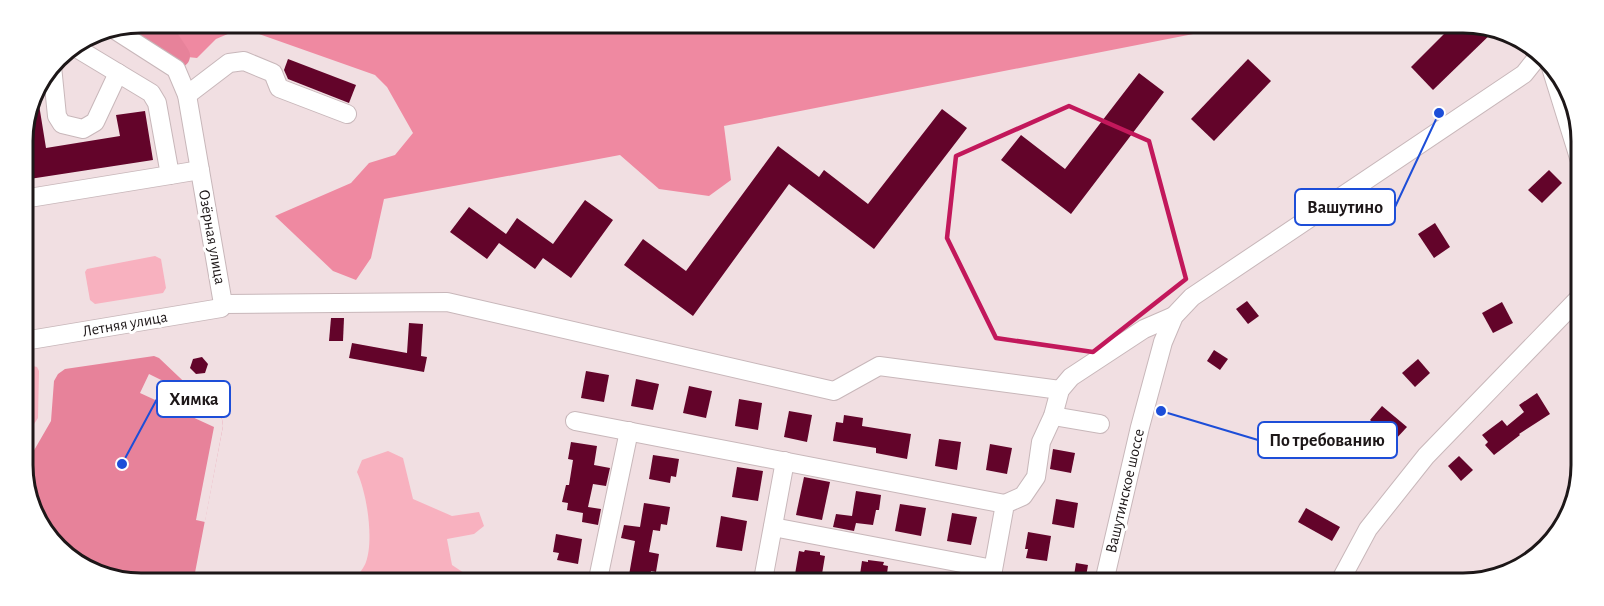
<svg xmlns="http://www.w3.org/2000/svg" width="1604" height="606" font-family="'Alegreya Sans',sans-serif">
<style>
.green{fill:#f8b1bf}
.forest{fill:#ef89a1}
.water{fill:#e7829a}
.pier{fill:#f1dfe2}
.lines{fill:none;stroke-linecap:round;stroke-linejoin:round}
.river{stroke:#e7829a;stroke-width:24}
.building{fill:#63042a}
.minor-casing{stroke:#c8b7ba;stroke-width:20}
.minor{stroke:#fff;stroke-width:18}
.marked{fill:none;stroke:#c2185b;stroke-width:4.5;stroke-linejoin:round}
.labels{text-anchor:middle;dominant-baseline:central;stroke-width:6;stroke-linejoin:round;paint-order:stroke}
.street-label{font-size:16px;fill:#1d1718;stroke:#fff}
.rim{fill:none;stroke:#1d1718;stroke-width:3}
.leader{fill:none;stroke:#1d4ed8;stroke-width:2}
.callout-dot{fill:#1d4ed8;stroke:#fff;stroke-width:2}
.callout{fill:#fff;stroke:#1d4ed8;stroke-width:2}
.callout-label{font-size:18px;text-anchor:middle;font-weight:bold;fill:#1d1718}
</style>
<rect width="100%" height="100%" fill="#f1dfe2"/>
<g class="green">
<polygon points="155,256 161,259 166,288 163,293 95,304 90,300 85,272 87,269"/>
<polygon points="33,366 37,367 39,371 38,418 32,427 24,429 24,367"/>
<path d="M388 451 403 458 413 499 452 516 479 512 484 526 474 534 447 539 452 565 464 573 467 579 356 578C359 573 364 568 366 562 374 540 367 493 357 472L362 460Z"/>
</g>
<polygon class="forest" points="141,23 1229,27 724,126 731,180 709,196 659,189 620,155 384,199 371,258 356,280 333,271 275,216 351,183 369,163 395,155 413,133 387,87 375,75 242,28 216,39 197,58 178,56 168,41 136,31 127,25"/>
<polygon class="water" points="154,356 159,358 218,414 222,419 223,426 194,578 103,577 52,543 25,488 25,466 51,421 54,381 58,374 65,369"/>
<polygon class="pier" points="149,374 206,402 222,419 223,426 205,522 196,520 214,427 140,393"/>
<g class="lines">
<polyline class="river" points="139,23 168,41 178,56"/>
</g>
<g class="building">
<polygon points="1450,28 1496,29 1433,90 1411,67"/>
<polygon points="288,59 356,85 349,103 288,79 284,70"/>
<polygon points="1248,59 1271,81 1214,141 1191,119"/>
<polygon points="1139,73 1164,92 1071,214 1001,160 1021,135 1065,169"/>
<polygon points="36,86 46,148 120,136 116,115 145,111 153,160 23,180 23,133"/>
<polygon points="942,109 967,128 874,249 789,184 693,316 624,265 643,239 686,271 778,146 819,177 824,170 868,204"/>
<polygon points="1549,170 1562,183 1542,203 1528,190"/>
<polygon points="585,200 613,220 571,278 543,258 535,269 499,243 487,259 450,232 469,207 506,234 517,218 553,244"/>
<polygon points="1435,223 1450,247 1434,258 1418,234"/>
<polygon points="1247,301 1259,316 1248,324 1236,309"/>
<polygon points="1502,302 1513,323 1493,333 1482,313"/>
<polygon points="331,318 344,318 343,341 329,341"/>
<polygon points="409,323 423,324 421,356 427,357 424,372 349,358 352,343 407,353"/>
<polygon points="1214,350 1228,359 1220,370 1207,361"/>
<polygon points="202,357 208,364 205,373 196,374 190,368 193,359"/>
<polygon points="1418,359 1430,373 1415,387 1402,373"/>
<polygon points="586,371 609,375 604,402 581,398"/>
<polygon points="636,379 659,384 653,410 631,406"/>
<polygon points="689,386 712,391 706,418 683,413"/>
<polygon points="1537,393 1550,414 1519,434 1520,435 1494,455 1485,445 1488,442 1482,435 1502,420 1507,426 1524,412 1519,405"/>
<polygon points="739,399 762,403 758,430 735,426"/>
<polygon points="1382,406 1407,427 1394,441 1370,420"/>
<polygon points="789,411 812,415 807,442 784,437"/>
<polygon points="844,415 863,418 862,426 911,434 907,459 876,453 876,448 833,441 836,422 843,423"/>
<polygon points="939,439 961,442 957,470 935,466"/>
<polygon points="571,442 597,446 594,465 610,468 606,486 593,484 588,507 601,509 598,525 582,522 583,513 567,510 568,503 562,502 566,485 569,485 573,460 568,459"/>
<polygon points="990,444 1012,448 1007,474 986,470"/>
<polygon points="1053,449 1075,453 1071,473 1050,469"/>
<polygon points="653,455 679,459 676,477 671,476 670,483 649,479"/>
<polygon points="1459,456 1473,470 1461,481 1448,466"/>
<polygon points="737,467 763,471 758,501 732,497"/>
<polygon points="804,477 830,482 822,520 796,515"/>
<polygon points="856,491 881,495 879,510 876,510 873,525 856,523 854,531 833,527 836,514 852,516"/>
<polygon points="1056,499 1078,503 1074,528 1052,524"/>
<polygon points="644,503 670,507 667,525 661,524 660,531 653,530 649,552 659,554 656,572 651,571 650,578 629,575 635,541 621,538 624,525 640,527"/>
<polygon points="900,504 926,508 921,536 895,531"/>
<polygon points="1306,508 1340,527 1332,541 1298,522"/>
<polygon points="952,513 977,517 971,545 947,541"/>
<polygon points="721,516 747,521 742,551 716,547"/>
<polygon points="1028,532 1051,536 1047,561 1026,558 1028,549 1025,549"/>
<polygon points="556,534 582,539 578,564 557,560 559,553 553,552"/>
<polygon points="805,550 820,552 820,555 825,556 821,580 794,580 799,551 804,552"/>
<polygon points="868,560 884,562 883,565 888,566 886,581 859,581 862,561 868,562"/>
<polygon points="1076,563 1088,565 1085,582 1073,582"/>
</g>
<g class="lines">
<defs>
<g id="minor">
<polyline points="112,28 176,69 187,95 223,304"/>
<polyline points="73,46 151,93 157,103 170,175 200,170"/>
<polyline points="1549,61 1580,161"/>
<polyline points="52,66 57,116 62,124 83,129 95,122 118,73"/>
<polyline points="187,95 229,63 244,61 273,73 279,88 347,114"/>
<polyline points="23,199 170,175"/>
<polyline points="223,304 447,302 834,391 879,366 1060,390"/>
<polyline points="24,341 221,308 223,304"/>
<polyline points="1053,416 1100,424"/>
<polyline points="575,421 1005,504"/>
<polyline points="773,527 993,569"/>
<polyline points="598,579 629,431"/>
<polyline points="763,580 785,461"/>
<polyline points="991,581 1005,504 1023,496 1036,477 1041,442 1053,416 1060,390 1071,377 1144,329 1174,316"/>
<polyline points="1104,582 1140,427 1163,342 1174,316 1192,297 1524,74 1536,59 1539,54"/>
<polyline points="1339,583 1368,529 1426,456 1578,299"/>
</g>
</defs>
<use href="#minor" class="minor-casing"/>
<use href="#minor" class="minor"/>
</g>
<path class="marked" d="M1069 106 1149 141 1186 279 1093 352 996 338 947 238 956 156Z"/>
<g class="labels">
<g class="street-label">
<text transform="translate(212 237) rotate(80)">Озёрная улица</text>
<text transform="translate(125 324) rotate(-10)">Летняя улица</text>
<text transform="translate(1125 491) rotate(-77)">Вашутинское шоссе</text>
</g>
</g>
<path d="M0 0H1604V606H0ZM141 33H1463A108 108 0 0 1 1571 141V465A108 108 0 0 1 1463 573H141A108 108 0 0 1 33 465V141A108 108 0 0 1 141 33Z" fill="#fff" fill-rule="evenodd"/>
<path class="rim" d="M141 33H1463A108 108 0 0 1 1571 141V465A108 108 0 0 1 1463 573H141A108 108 0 0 1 33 465V141A108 108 0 0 1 141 33Z"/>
<path class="leader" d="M1439 113L1395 207M122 464L157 399M1161 411L1258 440"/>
<g class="callout-dot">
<circle cx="1439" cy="113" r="6"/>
<circle cx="122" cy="464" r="6"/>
<circle cx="1161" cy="411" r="6"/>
</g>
<g class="callout">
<rect x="1295" y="189" width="100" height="36" rx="6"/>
<rect x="157" y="381" width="73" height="36" rx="6"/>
<rect x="1258" y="422" width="139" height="36" rx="6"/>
</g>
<g class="callout-label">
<text x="1345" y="213">Вашутино</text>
<text x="194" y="405">Химка</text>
<text x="1327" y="446">По требованию</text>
</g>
</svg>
